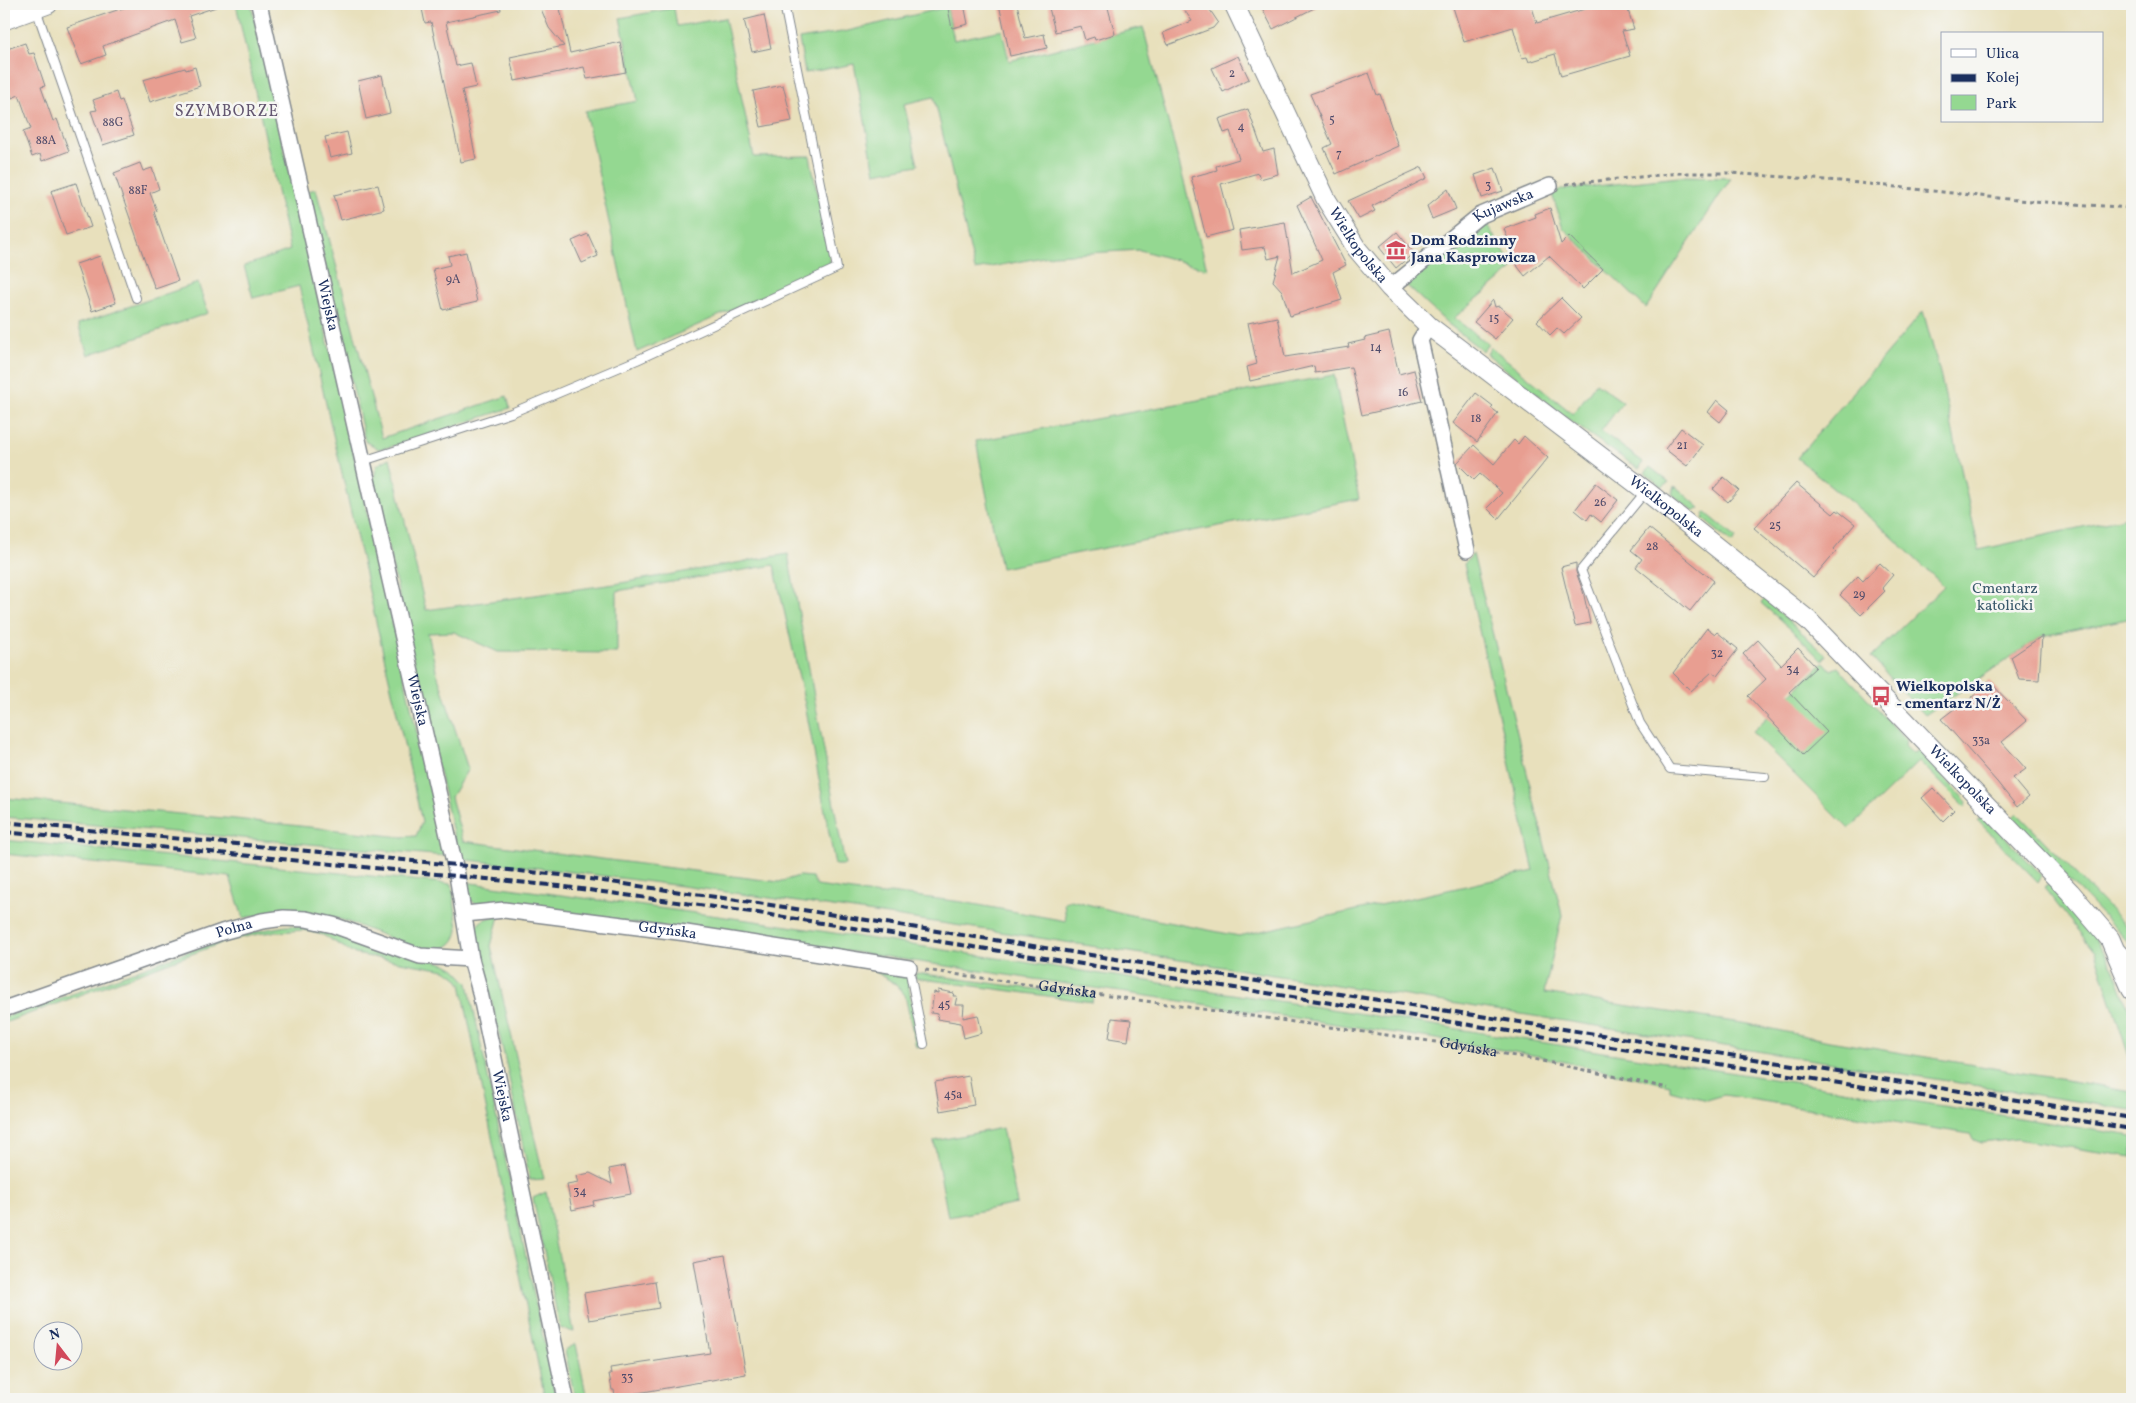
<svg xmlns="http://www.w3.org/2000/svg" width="2136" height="1403" font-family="Vollkorn,serif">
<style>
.green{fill:#94d891;stroke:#588478}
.building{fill:#e89e91}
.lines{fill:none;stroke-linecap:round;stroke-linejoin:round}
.service-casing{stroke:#82888d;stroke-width:10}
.minor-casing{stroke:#82888d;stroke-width:18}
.tertiary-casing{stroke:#82888d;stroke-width:21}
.path{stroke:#82888d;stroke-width:3;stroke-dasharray:4 4;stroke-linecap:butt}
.service{stroke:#fff;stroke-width:8}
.minor{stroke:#fff;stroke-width:15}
.tertiary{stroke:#fff;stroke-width:19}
.rail{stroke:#1b2f5e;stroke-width:4;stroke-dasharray:8 4;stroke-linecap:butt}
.labels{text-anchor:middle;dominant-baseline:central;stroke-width:5;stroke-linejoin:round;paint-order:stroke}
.number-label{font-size:12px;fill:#4e4b6b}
.street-label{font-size:15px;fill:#1b2f5e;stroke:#f6f6f2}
.poi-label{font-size:15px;font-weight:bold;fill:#1b2f5e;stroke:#f6f6f2;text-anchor:start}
.park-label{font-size:15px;fill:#39596b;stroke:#f6f6f2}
.neighbourhood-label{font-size:16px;letter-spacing:1px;fill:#635670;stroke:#f6f6f2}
</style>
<rect width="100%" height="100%" fill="#f6f6f2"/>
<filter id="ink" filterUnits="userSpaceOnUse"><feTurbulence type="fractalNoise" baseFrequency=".02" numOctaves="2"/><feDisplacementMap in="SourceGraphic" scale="10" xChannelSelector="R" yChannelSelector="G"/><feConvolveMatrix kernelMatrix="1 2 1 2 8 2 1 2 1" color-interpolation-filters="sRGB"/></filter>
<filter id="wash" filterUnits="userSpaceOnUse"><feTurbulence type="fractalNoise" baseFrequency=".0096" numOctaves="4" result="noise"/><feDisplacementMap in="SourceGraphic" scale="20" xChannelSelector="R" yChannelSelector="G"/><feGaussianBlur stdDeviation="1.12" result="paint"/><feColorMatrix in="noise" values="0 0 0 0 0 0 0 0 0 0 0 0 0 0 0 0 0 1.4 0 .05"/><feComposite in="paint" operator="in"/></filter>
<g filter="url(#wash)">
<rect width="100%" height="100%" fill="#e8e0bc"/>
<g class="green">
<polygon points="236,4 251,4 445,856 4,817 4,798 235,819 402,837 416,836 422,822 299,286 253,298 244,266 290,250"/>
<polygon points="947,7 954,40 1002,30 1009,61 1143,27 1207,269 1140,250 1054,255 975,270 934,97 904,104 918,165 875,173 854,64 805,73 799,39 848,31"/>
<polygon points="674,8 677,26 725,18 754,157 810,156 831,266 637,352 585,111 638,101 620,18"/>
<polygon points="1679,177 1731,178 1646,308 1563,228 1551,191"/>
<polygon points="316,189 382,438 507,396 510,408 390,447 379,449 365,441 308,191"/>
<polygon points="1484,220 1514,268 1454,318 1488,344 1483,351 1447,323 1404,283"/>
<polygon points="198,283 208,313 88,355 78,324"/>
<polygon points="1923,311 1939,369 1979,550 2132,516 2132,618 2042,636 1925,715 1871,657 1944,586 1885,530 1797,458"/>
<polygon points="1491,347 1573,414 1596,383 1623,402 1601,431 1643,462 1639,469 1569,420 1487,354"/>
<polygon points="1334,375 1359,499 1001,568 976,441"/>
<path d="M390 458 426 610 615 584 788 554 845 865H835L806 709 774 565 617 591V653L498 652 454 632 428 633 436 670 468 769 451 797 463 841 779 882 799 876 812 877 817 886 880 895 890 893 962 902 1066 921 1064 902 1071 900 1126 914 1239 936 1534 871 1464 564 1473 554 1562 915 1544 993 1748 1024 1829 1041 2132 1091V1110C1877 1070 1623 1030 1368 990 1065 942 763 892 459 859L373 481 377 465Z"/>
<polygon points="1650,467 1669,482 1662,487 1645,473"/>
<polygon points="1675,486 1700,508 1694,512 1672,494"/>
<polygon points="1705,512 1735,537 1736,538 1732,543 1703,519"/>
<polygon points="1765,599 1826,655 1822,661 1795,633 1761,603"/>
<polygon points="1824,662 1831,670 1838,667 1906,740 1905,746 1913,754 1919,751 1967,802 1965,807 1919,761 1849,829 1752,732"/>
<polygon points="2017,813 2132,932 2132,946 2011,819"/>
<polygon points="1984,816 2042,875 2038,882 1978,821"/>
<path d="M4 840 452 884 458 929C457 941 448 949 436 950 416 951 385 935 366 929 356 925 345 920 334 918 309 914 266 913 243 918L230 877 4 854Z"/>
<polygon points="464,882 755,921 1363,1014 2132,1136 2132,1157 2017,1139 1982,1143 1974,1140 1970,1134 1724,1095 1707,1100 1670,1090 1670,1085 1538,1056 1436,1039 752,937 478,905 467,898"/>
<polygon points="2050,884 2091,931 2113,967 2132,1018 2132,1066 2095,952 2044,888"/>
<path d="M499 916 491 946 544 1179 530 1180 507 1068 476 933C476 919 488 918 499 916Z"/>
<path d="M287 926C338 926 396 950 446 964L455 969 468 983 556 1399H545L461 984 456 977 445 970 355 954 323 935 304 930 263 933 227 941 4 1023V1017C42 1004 81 992 119 977 174 957 228 934 287 926Z"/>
<polygon points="863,964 906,973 920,1046 916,1047 905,995 894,983"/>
<polygon points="916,973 1093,997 1092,1002 915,978"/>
<polygon points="1002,1128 1017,1204 948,1217 934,1141"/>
<polygon points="546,1192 574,1332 560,1328 533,1198"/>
<polygon points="576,1344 587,1399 575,1399 565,1350"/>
</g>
<g id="blocks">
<g class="building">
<polygon points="135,4 216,4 216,7 189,16 196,38 182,42 175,20 103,46 106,55 81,64 67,27"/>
<polygon points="421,4 500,4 501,10 446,22 456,66 471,63 476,87 462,90 476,159 461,162 431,22 425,23"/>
<polygon points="539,4 559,4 570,53 620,42 626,72 587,79 584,67 515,81 510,57 564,46 549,28"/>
<polygon points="947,4 964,4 968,24 952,28"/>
<polygon points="999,4 1017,4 1025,38 1044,34 1047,48 1010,56"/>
<polygon points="1048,4 1107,4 1115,34 1095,40 1094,37 1085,40 1081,26 1055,32"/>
<polygon points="1180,4 1206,4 1218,22 1213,28 1168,45 1163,33 1192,21"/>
<polygon points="1260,4 1322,4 1273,29"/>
<polygon points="1452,4 1531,4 1537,23 1602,4 1626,4 1634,29 1622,31 1630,56 1561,76 1555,54 1529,62 1527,57 1522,58 1513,27 1464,42"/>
<polygon points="764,15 771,48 752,52 744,20"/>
<polygon points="25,43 29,54 34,53 45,86 41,87 53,121 57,119 69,151 42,161 40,154 32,157 23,132 31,129 19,95 12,98 4,75 4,50"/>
<polygon points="1238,56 1249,79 1223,92 1212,68"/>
<polygon points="195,67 200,86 150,102 143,80 185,68 186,70"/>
<polygon points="1369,73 1377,95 1380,94 1398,146 1336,174 1324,148 1332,144 1310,94"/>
<polygon points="382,75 390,113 366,119 358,81"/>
<polygon points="783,85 792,121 761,127 753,91"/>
<polygon points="116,92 119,101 122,100 134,135 103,145 91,111 97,110 93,100"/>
<polygon points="1248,109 1263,152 1274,149 1278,174 1260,179 1258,173 1221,184 1233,230 1206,237 1191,177 1217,170 1216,166 1239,159 1230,131 1224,133 1219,119"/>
<polygon points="347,132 352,153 330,158 325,137"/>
<polygon points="140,163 143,171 152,168 159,189 150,193 157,211 154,212 178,281 155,289 114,173"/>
<polygon points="1422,167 1427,178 1372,206 1375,211 1359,219 1348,201"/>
<polygon points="1495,168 1503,191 1482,198 1475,175"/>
<polygon points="76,183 91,227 66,235 51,191"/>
<polygon points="378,185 384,209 341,220 334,195"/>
<polygon points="1448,189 1456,209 1432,219 1427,206"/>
<polygon points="1311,197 1346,265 1333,272 1342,300 1290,316 1282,291 1273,281 1280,256 1268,259 1265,247 1242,250 1239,230 1285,222 1293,273 1322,260 1297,205"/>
<polygon points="1550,208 1561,244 1569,236 1603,269 1583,289 1549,256 1525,276 1518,267 1504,229 1536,217 1535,214"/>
<polygon points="1397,232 1414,253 1396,268 1379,247"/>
<polygon points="588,234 598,256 582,263 572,241"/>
<polygon points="466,252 477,302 443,310 433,269 450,265 448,256"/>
<polygon points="100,256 116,303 92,311 76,264"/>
<polygon points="1561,298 1581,318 1564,334 1557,328 1550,335 1537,321"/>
<polygon points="1493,300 1495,307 1499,306 1513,318 1495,339 1474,322"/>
<polygon points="1277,317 1285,357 1349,347 1348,344 1365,340 1364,338 1389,332 1399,374 1414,370 1422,401 1362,415 1351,367 1315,373 1314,366 1250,381 1247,367 1257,364 1248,323"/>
<polygon points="1476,393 1493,406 1491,408 1498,413 1477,442 1453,423"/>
<polygon points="1717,400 1729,410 1720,422 1708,412"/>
<polygon points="1681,428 1703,445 1687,466 1665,449"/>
<polygon points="1524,436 1548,458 1498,519 1487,508 1502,493 1480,474 1474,480 1457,463 1474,445 1494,464 1514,440 1518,444"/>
<polygon points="1724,477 1739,490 1728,502 1713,489"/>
<polygon points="1596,483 1618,500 1601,522 1591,514 1587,520 1575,510"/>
<polygon points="1796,483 1833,514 1837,510 1855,524 1834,549 1836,551 1813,578 1754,528"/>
<polygon points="1649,528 1714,581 1690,611 1636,567 1642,559 1631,550"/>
<polygon points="1576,563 1576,572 1583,591 1590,623 1575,626 1561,567"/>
<polygon points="1880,563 1893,575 1882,588 1885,591 1861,615 1840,595 1858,576 1863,581"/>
<polygon points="1707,628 1715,634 1717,632 1738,649 1717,676 1712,672 1691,691 1673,673"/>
<polygon points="2042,636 2039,680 2019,679 2011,657"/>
<polygon points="1758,640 1781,665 1798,648 1816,667 1789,692 1827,732 1803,755 1748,696 1766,679 1743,654"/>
<polygon points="1989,681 2027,721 2002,742 2026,769 2013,778 2029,797 2017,807 1997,782 1941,719 1967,699 1968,701"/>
<polygon points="1933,788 1954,810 1943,821 1922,798"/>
<polygon points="938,990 954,993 953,996 957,996 955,1005 964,1005 963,1018 978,1015 982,1033 964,1038 961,1023 937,1019 938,1014 931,1013 934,992 938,993"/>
<polygon points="1112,1018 1131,1020 1128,1041 1109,1038"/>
<polygon points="969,1076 974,1105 940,1111 935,1082"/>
<polygon points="625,1166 631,1194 593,1201 594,1205 572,1210 567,1185 578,1183 576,1176 590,1173 612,1184 609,1169"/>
<polygon points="725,1255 746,1374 615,1397 614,1390 612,1390 609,1374 611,1374 610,1368 710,1353 694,1261"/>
<polygon points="655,1281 659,1308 589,1320 584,1293"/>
</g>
</g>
</g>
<g filter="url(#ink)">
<use href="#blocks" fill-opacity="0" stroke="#82888d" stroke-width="1"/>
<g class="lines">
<defs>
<g id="service">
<polyline points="36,9 136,298"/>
<polyline points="363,461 511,413 637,360 837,268 784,4"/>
<polyline points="1646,491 1581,570 1640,723 1670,769 1765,777"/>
<polyline points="2121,949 2132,960"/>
<polyline points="909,968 924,1044"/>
</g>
<g id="minor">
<path id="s2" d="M259 4 457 875 471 959 479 988 566 1399"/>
<path id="s3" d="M1390 288 1479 216 1550 186"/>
<polyline points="1429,326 1420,340 1467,550"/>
<path id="s4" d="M465 914 504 910 686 933 909 968"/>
<path id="s5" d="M4 1009 222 932 262 921 284 918 306 919 333 925 420 956 471 959"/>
</g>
<g id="tertiary">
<path id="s6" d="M1234 4 1326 199 1357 249 1390 288 1429 326 1646 491 1808 620 2070 892 2110 939 2132 990"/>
<polyline points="4,20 48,4"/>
</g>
</defs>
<use href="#service" class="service-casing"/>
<use href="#minor" class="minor-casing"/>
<use href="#tertiary" class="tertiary-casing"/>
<g class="path">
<polyline points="1566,184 1681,173 1729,173 1840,181 2017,200 2132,208"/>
<path id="s1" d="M925 970 1436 1042 1538 1060 1668 1088"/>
</g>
<use href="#service" class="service"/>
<use href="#minor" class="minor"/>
<use href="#tertiary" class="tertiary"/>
<g class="rail">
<polyline points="4,822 561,875 758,903 2132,1118"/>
<polyline points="4,832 559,886 758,913 2132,1129"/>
</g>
</g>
</g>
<defs>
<symbol id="museum-bare" viewBox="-9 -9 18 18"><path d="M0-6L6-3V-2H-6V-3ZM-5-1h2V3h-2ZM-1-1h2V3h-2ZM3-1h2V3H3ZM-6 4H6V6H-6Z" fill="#d1495b" stroke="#f6f6f2" stroke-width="2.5" paint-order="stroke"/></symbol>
<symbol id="bus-bare" viewBox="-9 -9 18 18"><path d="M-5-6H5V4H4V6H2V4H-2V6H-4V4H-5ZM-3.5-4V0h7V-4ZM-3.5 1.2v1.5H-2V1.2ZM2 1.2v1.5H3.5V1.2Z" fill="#d1495b" stroke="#f6f6f2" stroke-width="2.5" paint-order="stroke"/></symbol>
</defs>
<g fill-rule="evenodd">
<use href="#museum-bare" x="1382" y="236" width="28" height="28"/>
<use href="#bus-bare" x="1867" y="682" width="28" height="28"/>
</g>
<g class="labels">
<g class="number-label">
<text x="1232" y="74">2</text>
<text x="1332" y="120">5</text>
<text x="113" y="123">88G</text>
<text x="1241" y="127">4</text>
<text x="46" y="141">88A</text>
<text x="1339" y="154">7</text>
<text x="1488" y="186">3</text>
<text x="138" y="191">88F</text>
<text x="453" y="280">9A</text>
<text x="1494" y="319">15</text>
<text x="1376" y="348">14</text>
<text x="1403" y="393">16</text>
<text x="1476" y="419">18</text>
<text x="1682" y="446">21</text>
<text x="1600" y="503">26</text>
<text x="1775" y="526">25</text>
<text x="1652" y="547">28</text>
<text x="1859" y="595">29</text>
<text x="1717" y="654">32</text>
<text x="1793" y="670">34</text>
<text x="1981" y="741">33a</text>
<text x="944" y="1005">45</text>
<text x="953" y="1095">45a</text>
<text x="580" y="1192">34</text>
<text x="627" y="1378">33</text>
</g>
<g class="street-label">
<text stroke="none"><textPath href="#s3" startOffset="141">Kujawska</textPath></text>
<text stroke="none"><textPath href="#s6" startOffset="272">Wielkopolska</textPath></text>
<text stroke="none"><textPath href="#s2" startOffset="309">Wiejska</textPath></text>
<text stroke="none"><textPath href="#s6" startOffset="678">Wielkopolska</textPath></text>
<text stroke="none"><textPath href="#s2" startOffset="714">Wiejska</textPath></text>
<text stroke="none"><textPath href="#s6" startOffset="1082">Wielkopolska</textPath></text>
<text stroke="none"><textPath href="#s5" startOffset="244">Polna</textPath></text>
<text stroke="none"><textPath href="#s4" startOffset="204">Gdyńska</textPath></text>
<text stroke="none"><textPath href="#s1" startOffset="144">Gdyńska</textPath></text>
<text stroke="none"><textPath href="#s1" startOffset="549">Gdyńska</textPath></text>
<text stroke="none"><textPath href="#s2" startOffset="1119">Wiejska</textPath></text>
</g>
<g class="poi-label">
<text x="1411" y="241">Dom Rodzinny<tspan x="1411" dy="17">Jana Kasprowicza</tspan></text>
<text x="1896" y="687">Wielkopolska<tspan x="1896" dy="17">- cmentarz N/Ż</tspan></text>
</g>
<g class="park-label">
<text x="2005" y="589">Cmentarz<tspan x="2005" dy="17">katolicki</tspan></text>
</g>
<g class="neighbourhood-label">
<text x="227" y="112">SZYMBORZE</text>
</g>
</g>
<rect width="2136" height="1403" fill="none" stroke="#f6f6f2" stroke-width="20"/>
<rect x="1941" y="32" width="162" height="90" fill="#f6f6f2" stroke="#9ea6b7"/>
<rect x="1951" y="49" width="25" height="8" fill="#ffffff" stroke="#9ea6b7"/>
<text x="1986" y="58" font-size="15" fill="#1b2f5e">Ulica</text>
<rect x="1951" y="74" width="25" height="8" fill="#1b2f5e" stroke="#9ea6b7"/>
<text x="1986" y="82" font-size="15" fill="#1b2f5e">Kolej</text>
<rect x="1951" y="95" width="25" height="15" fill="#94d891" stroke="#9ea6b7"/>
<text x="1986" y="108" font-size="15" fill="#1b2f5e">Park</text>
<g transform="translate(58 1346) rotate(344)"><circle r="24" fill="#f6f6f2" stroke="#9ea6b7"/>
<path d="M0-4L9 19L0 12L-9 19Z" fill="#d1495b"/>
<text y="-8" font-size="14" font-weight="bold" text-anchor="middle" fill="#1b2f5e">N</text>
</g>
</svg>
